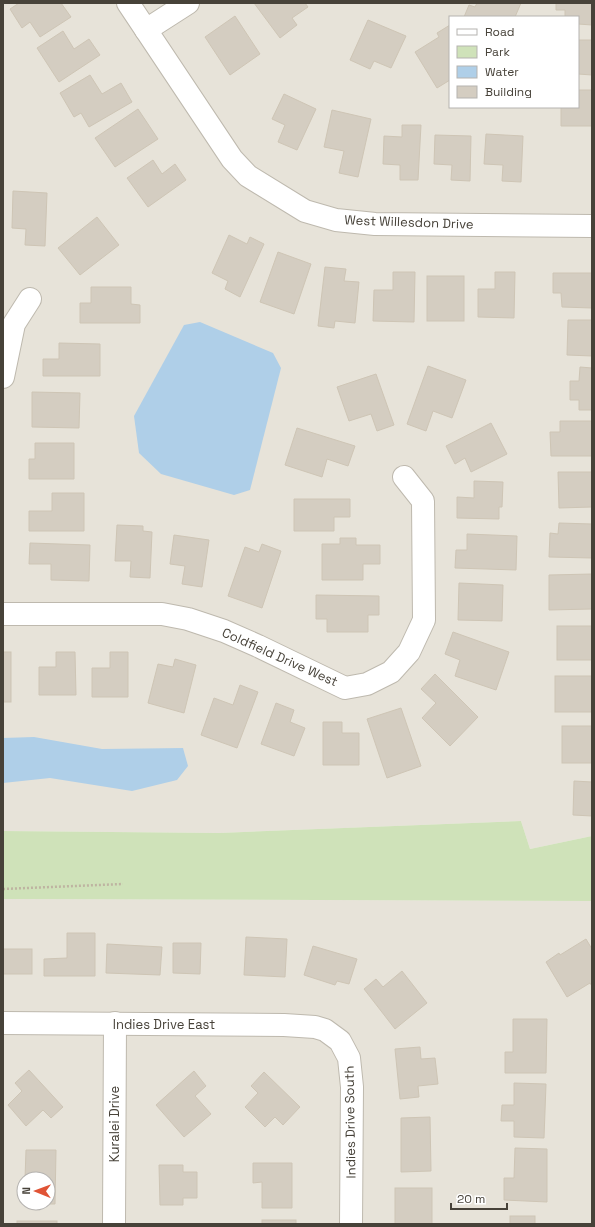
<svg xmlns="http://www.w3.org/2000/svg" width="595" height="1227" font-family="'Space Grotesk',sans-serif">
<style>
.residential{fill:#e7e3d9;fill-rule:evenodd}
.green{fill:#cfe2b9}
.water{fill:#afcfe8}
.building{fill:#d4cdc1;stroke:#cec5b5}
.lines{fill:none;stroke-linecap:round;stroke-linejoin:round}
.street-casing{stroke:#beb9ae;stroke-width:24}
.path{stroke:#beb4a1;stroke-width:2.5;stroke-dasharray:2 2;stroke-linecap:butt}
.street{stroke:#fff;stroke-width:22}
.labels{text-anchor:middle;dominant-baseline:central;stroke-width:3;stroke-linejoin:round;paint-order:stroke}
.street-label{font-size:13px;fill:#474239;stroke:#fff}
</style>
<rect width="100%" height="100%" fill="#f3f1eb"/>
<g class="residential">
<path d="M3 3H592V836L530 849 521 821 219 833 3 831ZM450 17H578V107H450Z"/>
<path d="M3 899 592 901V1224H3ZM24 1179H48V1203H24Z"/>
</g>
<polygon class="green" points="521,821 530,849 592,836 592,901 3,899 3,831 219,833"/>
<g class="water">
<polygon points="200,322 273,353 281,368 250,490 234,495 161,474 139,453 134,416 184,325"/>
<polygon points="34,737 102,749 183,748 188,766 177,780 132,791 50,778 3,783 3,738"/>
</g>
<g class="building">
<polygon points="19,3 61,3 71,17 40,37 30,22 22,28 10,9"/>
<polygon points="254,3 305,3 308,7 292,18 297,25 280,38"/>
<polygon points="477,3 521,3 515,17 464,17 469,5 475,7"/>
<polygon points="556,3 592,3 592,25 578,24 578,17 565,17 565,10 556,10"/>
<polygon points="235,16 260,54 230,75 205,37"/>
<polygon points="368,20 406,36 391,68 374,61 370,69 350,60"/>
<polygon points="450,25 450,80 437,88 415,52 439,37 437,33"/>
<polygon points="63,31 74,49 89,39 100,55 59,82 37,48"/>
<polygon points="578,40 592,40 592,75 578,74"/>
<polygon points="90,75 102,94 121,83 132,102 89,127 81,113 74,117 60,93"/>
<polygon points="578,90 592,90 592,126 561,126 561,107 578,107"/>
<polygon points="284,94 316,109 297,150 278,142 285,125 272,119"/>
<polygon points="138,109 158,139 115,167 95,138"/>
<polygon points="332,110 371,119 358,177 339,173 344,151 324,147"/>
<polygon points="402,125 421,125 418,180 400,180 400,165 383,164 384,136 402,137"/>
<polygon points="486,134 523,136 521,182 502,181 503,165 484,164"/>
<polygon points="435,135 471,136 470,181 451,180 452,165 434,164"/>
<polygon points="153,160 162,174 175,164 186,180 148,207 127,178"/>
<polygon points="13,191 47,193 45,246 25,245 26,229 12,228"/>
<polygon points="97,217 119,245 80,275 58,248"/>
<polygon points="229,235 247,244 250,237 264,244 240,297 225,289 228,281 212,273"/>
<polygon points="278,252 311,264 294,314 260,302"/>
<polygon points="325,267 346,269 344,281 359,282 355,323 335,321 334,328 318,326"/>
<polygon points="393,272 415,272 414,322 373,321 374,290 393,290"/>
<polygon points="495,272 515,272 514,318 478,317 478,289 495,289"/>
<polygon points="553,273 592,273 592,308 562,307 561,293 553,293"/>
<rect x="427" y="276" width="37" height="45"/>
<polygon points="91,287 131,287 131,304 140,305 140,323 80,323 80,303 91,303"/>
<polygon points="568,320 592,320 592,356 567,355"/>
<polygon points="59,343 100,344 100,376 43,376 43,359 59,359"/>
<polygon points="428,366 466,380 452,418 433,411 426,431 407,424"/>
<polygon points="580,367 592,368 592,410 579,410 579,400 570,400 570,381 579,381"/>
<polygon points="376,374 394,425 377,431 371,414 349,421 337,387"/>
<polygon points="32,392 80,393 79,428 32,427"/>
<polygon points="560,421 592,421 592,456 551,456 550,432 560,432"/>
<polygon points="491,423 507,454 471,472 465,458 455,464 446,446"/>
<polygon points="297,428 355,446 348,466 327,459 322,477 285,465"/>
<polygon points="35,443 74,443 74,479 29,479 29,459 35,459"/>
<polygon points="558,472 592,472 592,507 559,508"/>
<polygon points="474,481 503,482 502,507 499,507 499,519 457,518 457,497 474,498"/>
<polygon points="52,493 84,493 84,531 29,531 29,511 52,511"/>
<polygon points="294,499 350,499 350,517 334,517 334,531 294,531"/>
<polygon points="559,523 592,524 592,558 549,557 550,533 558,534"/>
<polygon points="117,525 143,526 143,531 152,532 150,578 130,577 131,561 115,561"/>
<polygon points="467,534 517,536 516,570 455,568 456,550 467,550"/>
<polygon points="174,535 209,540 202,587 182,584 185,566 170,564"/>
<polygon points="340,538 356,538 356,545 380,545 380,564 363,564 363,580 322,580 322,544 340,544"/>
<polygon points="30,543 90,545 89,581 51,580 51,564 29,564"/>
<polygon points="262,544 281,551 262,608 228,596 245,547 259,552"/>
<polygon points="592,574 592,609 549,610 549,575"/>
<polygon points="459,583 503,585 502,621 458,620"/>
<polygon points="316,595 379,596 379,615 368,615 368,632 327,632 327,619 316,619"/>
<rect x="557" y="626" width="35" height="34"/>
<polygon points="453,632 509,652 496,690 455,676 460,660 445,654"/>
<rect x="3" y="652" width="8" height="50"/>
<polygon points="56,652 75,652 76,695 39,695 39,667 56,667"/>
<polygon points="110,652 128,652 128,697 92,697 92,668 110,668"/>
<polygon points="175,659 196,665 184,713 148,703 158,664 173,667"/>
<polygon points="435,674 478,717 450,746 422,718 436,703 421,689"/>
<rect x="555" y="676" width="37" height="36"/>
<polygon points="240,685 258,692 237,748 201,735 214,698 233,705"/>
<polygon points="276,703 294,710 290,722 305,728 294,756 261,744"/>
<polygon points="401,708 421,766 387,778 367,719"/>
<polygon points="323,722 342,722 342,733 359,733 359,765 323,765"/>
<rect x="562" y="726" width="30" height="37"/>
<polygon points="574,781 592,782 592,816 573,815"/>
<polygon points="67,933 95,933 95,976 44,976 44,959 67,958"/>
<polygon points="246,937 287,939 285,977 244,975"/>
<polygon points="586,939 592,949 592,986 590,983 567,997 546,962 559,953 560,955"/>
<polygon points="173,943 201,943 200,974 173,973"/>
<polygon points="107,944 162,947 160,975 106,973"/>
<polygon points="313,946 357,959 349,984 337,981 335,985 304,975"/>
<rect x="3" y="949" width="29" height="25"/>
<polygon points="402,971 427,1003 395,1029 364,989 376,979 383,987"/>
<polygon points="513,1019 547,1019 546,1073 505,1073 505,1052 513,1052"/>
<polygon points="420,1047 421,1059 435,1058 438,1084 418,1086 419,1097 400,1099 395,1049"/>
<polygon points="29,1070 63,1107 51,1118 43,1110 26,1126 8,1105 22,1091 15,1083"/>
<polygon points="194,1071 206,1086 195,1096 211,1114 184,1137 156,1105"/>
<polygon points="264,1072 300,1107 283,1125 275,1117 265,1127 245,1107 258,1093 251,1086"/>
<polygon points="514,1083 546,1084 544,1138 514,1137 514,1121 501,1121 502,1105 514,1105"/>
<polygon points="430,1117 431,1171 401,1172 401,1118"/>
<polygon points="515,1148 547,1149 547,1202 504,1200 504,1178 514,1178"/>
<polygon points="26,1150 56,1150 55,1204 30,1204 30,1203 48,1203 48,1179 25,1179"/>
<polygon points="253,1163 292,1163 292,1208 262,1208 262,1182 253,1183"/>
<polygon points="159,1165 183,1165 183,1172 197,1172 197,1198 183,1198 183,1205 160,1205"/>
<rect x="395" y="1188" width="37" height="36"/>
<rect x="510" y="1216" width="25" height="8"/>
<rect x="262" y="1220" width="34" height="4"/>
<rect x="17" y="1221" width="40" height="3"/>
</g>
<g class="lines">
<defs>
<g id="street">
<polyline points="128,3 232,159 248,176 305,211 336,220 375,224 592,226"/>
<polyline points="146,30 188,3"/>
<polyline points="3,377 14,324 30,299"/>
<polyline points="3,614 162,614 188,619 224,631 258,646 345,688 367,684 391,672 409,652 424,620 423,501 404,477"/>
<polyline points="3,1023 284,1025 315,1027 325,1030 340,1041 349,1058 352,1087 351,1224"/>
<polyline points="114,1224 115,1023"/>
</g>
</defs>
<use href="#street" class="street-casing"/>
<polyline class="path" points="3,889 123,884"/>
<use href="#street" class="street"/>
</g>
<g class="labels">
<g class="street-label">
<text transform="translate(409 222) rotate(2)">West Willesdon Drive</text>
<text transform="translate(280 657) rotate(24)">Coldfield Drive West</text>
<text x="164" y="1024">Indies Drive East</text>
<text transform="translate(350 1122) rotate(-91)">Indies Drive South</text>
<text transform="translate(114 1124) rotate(-90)">Kuralei Drive</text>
</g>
</g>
<rect width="595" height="1227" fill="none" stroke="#474239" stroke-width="8"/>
<rect x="449" y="16" width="130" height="92" fill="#ffffff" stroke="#b5b3b0"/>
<rect x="457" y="29" width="20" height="6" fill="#ffffff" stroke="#b5b3b0"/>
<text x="485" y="36" font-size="12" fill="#474239">Road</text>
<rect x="457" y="46" width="20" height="12" fill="#cfe2b9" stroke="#b5b3b0"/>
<text x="485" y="56" font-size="12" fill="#474239">Park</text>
<rect x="457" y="66" width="20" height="12" fill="#afcfe8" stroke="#b5b3b0"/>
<text x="485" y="76" font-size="12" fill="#474239">Water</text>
<rect x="457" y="86" width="20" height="12" fill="#d4cdc1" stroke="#b5b3b0"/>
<text x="485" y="96" font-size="12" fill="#474239">Building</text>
<g transform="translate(36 1191) rotate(271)"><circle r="19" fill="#ffffff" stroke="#b5b3b0"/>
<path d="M0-3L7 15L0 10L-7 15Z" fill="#e05335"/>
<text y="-6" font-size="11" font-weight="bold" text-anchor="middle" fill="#474239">N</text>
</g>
<path d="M451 1203v6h56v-6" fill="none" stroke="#474239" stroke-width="2"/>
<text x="457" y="1203" font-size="12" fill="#474239" stroke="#ffffff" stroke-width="3" paint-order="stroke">20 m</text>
</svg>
